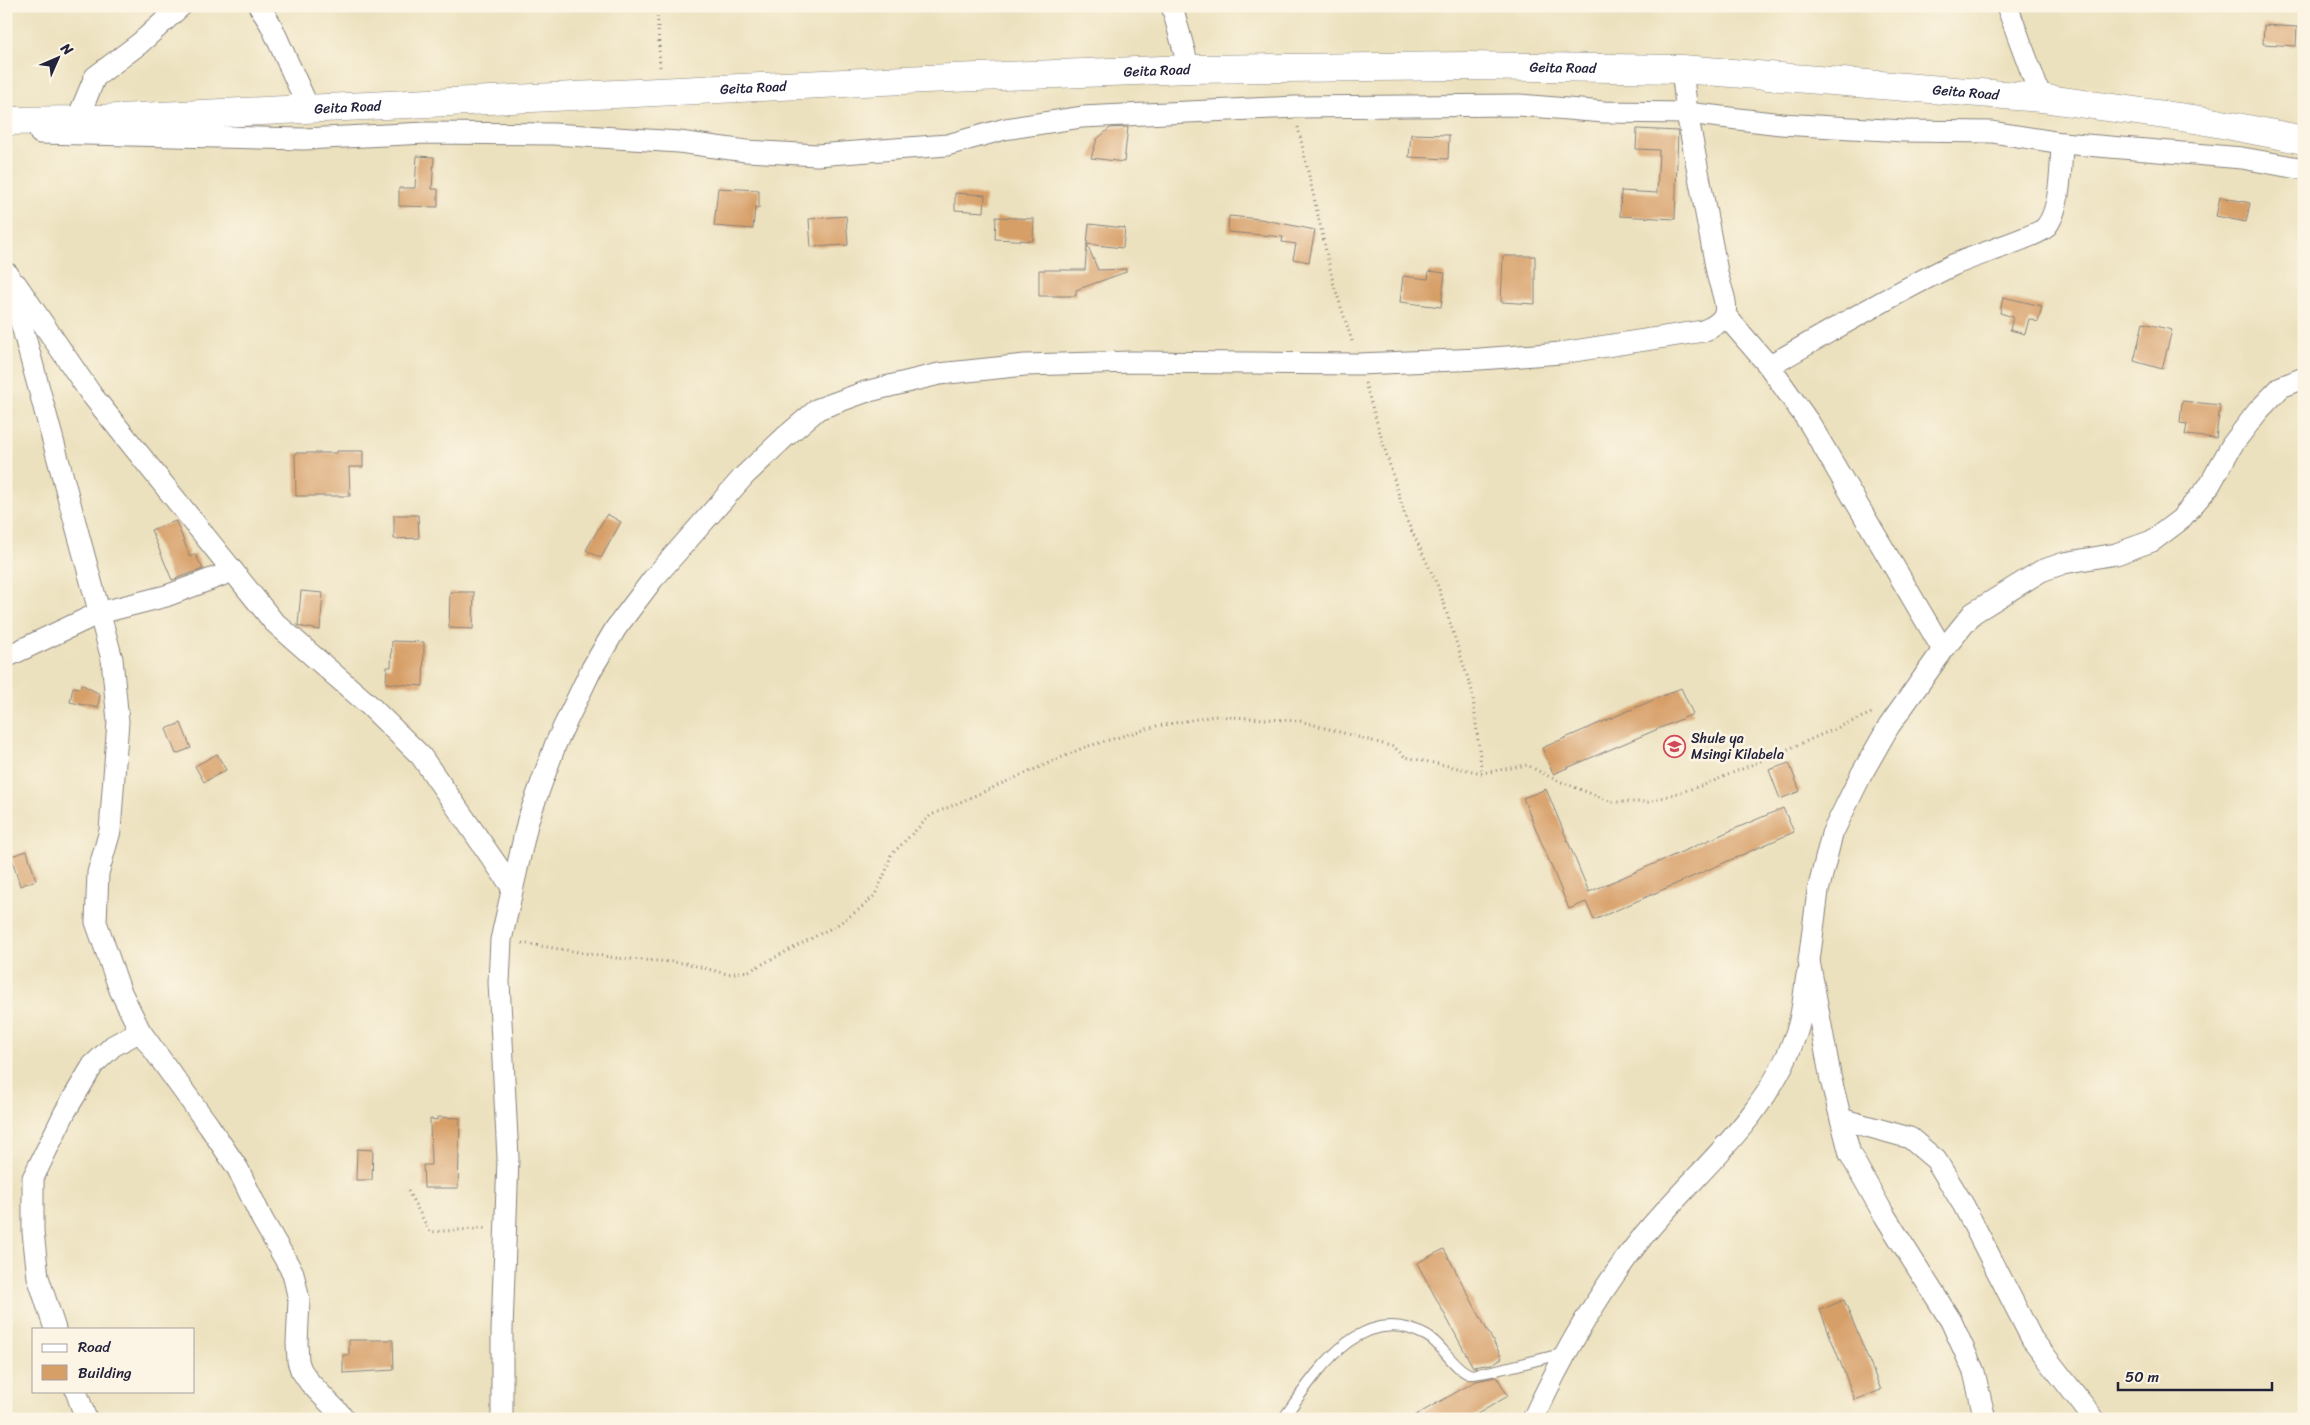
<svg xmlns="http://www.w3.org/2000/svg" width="2310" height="1425" font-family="Sriracha,sans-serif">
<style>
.building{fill:#d79f68}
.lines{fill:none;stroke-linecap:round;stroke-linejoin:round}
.service-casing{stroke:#87827c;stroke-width:12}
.minor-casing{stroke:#87827c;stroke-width:23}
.trunk-casing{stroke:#87827c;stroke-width:29}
.path{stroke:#87827c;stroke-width:3;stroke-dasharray:1 4;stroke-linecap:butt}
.service{stroke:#fff;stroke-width:10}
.minor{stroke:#fff;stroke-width:21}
.trunk{stroke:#fff;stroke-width:28}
.labels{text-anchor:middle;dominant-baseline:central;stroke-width:5;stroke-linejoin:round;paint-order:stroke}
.street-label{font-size:14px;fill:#22223b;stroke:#fcf5e5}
.poi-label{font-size:14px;fill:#22223b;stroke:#fcf5e5;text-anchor:start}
</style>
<rect width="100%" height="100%" fill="#fcf5e5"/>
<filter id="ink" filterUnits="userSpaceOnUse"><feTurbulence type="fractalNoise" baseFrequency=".02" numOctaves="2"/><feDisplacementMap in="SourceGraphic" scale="10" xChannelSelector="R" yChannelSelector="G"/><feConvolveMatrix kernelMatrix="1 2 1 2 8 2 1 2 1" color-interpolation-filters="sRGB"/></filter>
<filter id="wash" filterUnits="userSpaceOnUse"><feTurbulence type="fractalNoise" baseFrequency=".0096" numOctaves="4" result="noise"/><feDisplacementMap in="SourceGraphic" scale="20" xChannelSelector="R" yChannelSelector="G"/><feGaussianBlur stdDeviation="1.12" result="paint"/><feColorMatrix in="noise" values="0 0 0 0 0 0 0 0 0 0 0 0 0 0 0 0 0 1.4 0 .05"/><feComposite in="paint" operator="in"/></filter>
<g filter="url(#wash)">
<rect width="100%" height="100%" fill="#ece1be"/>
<g id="blocks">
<g class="building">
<polygon points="2264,25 2297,27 2296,46 2263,44"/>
<polygon points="1128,127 1124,162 1091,158 1097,139 1110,128"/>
<polygon points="1637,129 1678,131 1675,219 1620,216 1621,191 1657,193 1659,150 1636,149"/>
<polygon points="1411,134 1449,135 1448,159 1409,157"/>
<polygon points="417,156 434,157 432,189 438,189 438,207 399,206 399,188 415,188"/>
<polygon points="718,188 759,190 759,208 755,207 753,229 714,226"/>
<polygon points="955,193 985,195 984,212 955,210"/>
<polygon points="2220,197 2250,203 2246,222 2216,216"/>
<polygon points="846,216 848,245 811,247 809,219"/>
<polygon points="1229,216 1260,219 1315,230 1309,262 1293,259 1296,244 1282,242 1283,237 1228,232"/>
<polygon points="996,217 1034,219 1033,241 995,239"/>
<polygon points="1089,224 1125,228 1123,248 1087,244"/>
<polygon points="1087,244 1098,270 1126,269 1126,272 1076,290 1076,296 1039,296 1039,270 1085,270"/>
<polygon points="1503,256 1535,256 1535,304 1501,302"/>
<polygon points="1429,271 1445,273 1441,307 1400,302 1403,276 1428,279"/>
<polygon points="2003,297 2042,306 2038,322 2029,319 2025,334 2010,330 2013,317 2000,313"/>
<polygon points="2143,323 2172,330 2162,369 2134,361"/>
<polygon points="2182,401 2220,405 2216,438 2185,435 2187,424 2180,423"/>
<polygon points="337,451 363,451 363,467 349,467 350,496 296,496 295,453 337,453"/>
<polygon points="607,514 621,522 601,558 586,550"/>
<polygon points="394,515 418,515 419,538 394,539"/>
<polygon points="176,521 190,557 195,554 203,569 172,580 151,530"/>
<polygon points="301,591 323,593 320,630 298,626"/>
<polygon points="450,592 474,592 473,629 449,628"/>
<polygon points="392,641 424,642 423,686 386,683 387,667 391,667"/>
<polygon points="81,684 100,694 98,708 70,702 73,687 80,688"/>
<polygon points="1681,688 1693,714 1553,774 1542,748"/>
<polygon points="181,723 191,748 176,754 166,729"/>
<polygon points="217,754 226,770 204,782 195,766"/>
<polygon points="1789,763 1800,791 1780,799 1769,770"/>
<polygon points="1546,789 1589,892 1783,808 1794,832 1594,920 1586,902 1569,909 1523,798"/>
<polygon points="27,851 36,880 20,886 11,856"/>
<polygon points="437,1117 460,1118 458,1188 424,1188 423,1165 431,1165 430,1119 437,1120"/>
<polygon points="357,1149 373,1150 372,1180 356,1180"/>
<polygon points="1444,1249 1502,1358 1492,1364 1473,1367 1417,1263"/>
<polygon points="1844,1300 1881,1390 1855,1400 1820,1310"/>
<polygon points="349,1340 393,1340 394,1370 343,1373 343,1355 349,1355"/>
<polygon points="1497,1377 1508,1396 1469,1419 1409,1419 1476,1381"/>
</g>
</g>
</g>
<g filter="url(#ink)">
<use href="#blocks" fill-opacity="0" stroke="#87827c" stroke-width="1"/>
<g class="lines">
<defs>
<path id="service" d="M1283 1419C1316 1373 1361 1299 1427 1336 1442 1344 1453 1368 1469 1374 1475 1377 1552 1356 1565 1353"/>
<g id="minor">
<polyline points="259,6 271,25 308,107"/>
<polyline points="1172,6 1189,69"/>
<polyline points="2007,6 2041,98"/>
<polyline points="77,120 95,77 139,44 181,6"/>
<polyline points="40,133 304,139 426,133 553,134 679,142 746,151 817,155 947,145 1005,129 1082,117 1296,107 1519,105 1604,112 1687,113 1781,124 1904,131 1992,132 2062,143 2242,158 2304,169"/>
<polyline points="8,274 112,659 118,721 110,831 98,873 96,922 120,990 140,1031 209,1126 238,1169 262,1219 293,1273 299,1300 297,1343 298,1361 301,1370 310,1383 345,1419"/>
<polyline points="16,284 91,394 273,621 369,705 421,756 512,887"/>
<polyline points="1725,315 1769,366 1810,424 1943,650"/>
<path d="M1769 366C1830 332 1890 295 1953 265 1970 257 2037 236 2045 228 2061 211 2061 165 2062 143"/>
<polyline points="6,657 99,613 166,596 233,571"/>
<polyline points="1841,1119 1910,1138 1936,1160 1964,1206 2032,1339 2094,1419"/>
<polyline points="55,1329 38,1277 33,1232 33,1178 65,1112 93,1065 113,1046 140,1031"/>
<polyline points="76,1391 86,1419"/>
<path d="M502 1419V1331L508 1158 499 982 501 940 528 820 556 743 591 670 616 628 653 579 744 476 785 437 818 409 865 392 939 374 1025 365 1132 362 1359 364 1480 359 1561 353 1703 331C1735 318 1726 305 1718 277L1687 113 1682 69"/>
<path d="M1533 1419C1563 1354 1599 1291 1644 1235 1700 1167 1767 1119 1797 1031 1803 1013 1804 993 1807 975"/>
<polyline points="1985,1419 1974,1372 1951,1321 1883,1213 1850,1154 1831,1080 1809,961 1818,891 1832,834 1861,775 1889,726 1943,650 1973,613 2041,571 2064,563 2116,554 2152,541 2180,520 2209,486 2232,445 2258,411 2281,387 2304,378"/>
</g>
<g id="trunk">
<path id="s1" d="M6 121 77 120 925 79 1189 69 1468 66 1682 69 2041 98 2201 120 2304 140"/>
</g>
</defs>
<use href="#service" class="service-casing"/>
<use href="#minor" class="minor-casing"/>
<use href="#trunk" class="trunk-casing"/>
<g class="path">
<polyline points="657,6 660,68"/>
<polyline points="1298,127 1333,282 1353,344"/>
<polyline points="1365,383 1406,519 1438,586 1472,691 1482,773"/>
<polyline points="522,943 616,958 685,963 727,974 749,971 837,925 860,909 875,895 886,871 891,855 931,815 1085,747 1157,726 1214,716 1300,721 1394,747 1405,757 1482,773 1527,765 1554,779 1612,802 1648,802 1707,784 1874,712"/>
<polyline points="408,1191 430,1232 487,1228"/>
</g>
<use href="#service" class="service"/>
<use href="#minor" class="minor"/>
<use href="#trunk" class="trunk"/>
</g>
</g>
<defs>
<symbol id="school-ring" viewBox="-11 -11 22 22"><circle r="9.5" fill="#fcf5e5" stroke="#d1495b" stroke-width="1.5"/><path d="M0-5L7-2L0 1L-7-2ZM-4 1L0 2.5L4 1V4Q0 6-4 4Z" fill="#d1495b"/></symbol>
</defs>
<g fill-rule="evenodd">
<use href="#school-ring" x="1662" y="734" width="25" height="25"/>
</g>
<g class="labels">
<g class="street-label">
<text stroke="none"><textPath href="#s1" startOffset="1558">Geita Road</textPath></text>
<text stroke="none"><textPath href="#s1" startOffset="1152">Geita Road</textPath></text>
<text stroke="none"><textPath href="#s1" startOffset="748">Geita Road</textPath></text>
<text stroke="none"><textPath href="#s1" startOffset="1962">Geita Road</textPath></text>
<text stroke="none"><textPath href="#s1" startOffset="342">Geita Road</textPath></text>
</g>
<g class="poi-label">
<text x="1691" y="738">Shule ya<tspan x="1691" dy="16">Msingi Kilabela</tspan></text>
</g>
</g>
<rect width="2310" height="1425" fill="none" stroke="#fcf5e5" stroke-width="25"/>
<rect x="32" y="1328" width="162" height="65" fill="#fcf5e5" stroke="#a5a1a1"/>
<rect x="42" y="1344" width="25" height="8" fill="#ffffff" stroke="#a5a1a1"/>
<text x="78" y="1352" font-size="15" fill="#22223b">Road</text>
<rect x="42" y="1365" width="25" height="15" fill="#d79f68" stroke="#a5a1a1"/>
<text x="78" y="1378" font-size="15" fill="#22223b">Building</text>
<g transform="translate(58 58) rotate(45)" stroke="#fcf5e5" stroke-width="4" paint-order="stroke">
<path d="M0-4L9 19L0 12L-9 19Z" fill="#22223b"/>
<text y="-8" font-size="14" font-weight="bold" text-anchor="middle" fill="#22223b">N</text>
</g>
<path d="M2118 1382v8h154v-8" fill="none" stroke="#22223b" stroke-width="2.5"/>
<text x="2125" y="1382" font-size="15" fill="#22223b" stroke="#fcf5e5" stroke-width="4" paint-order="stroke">50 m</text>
</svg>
